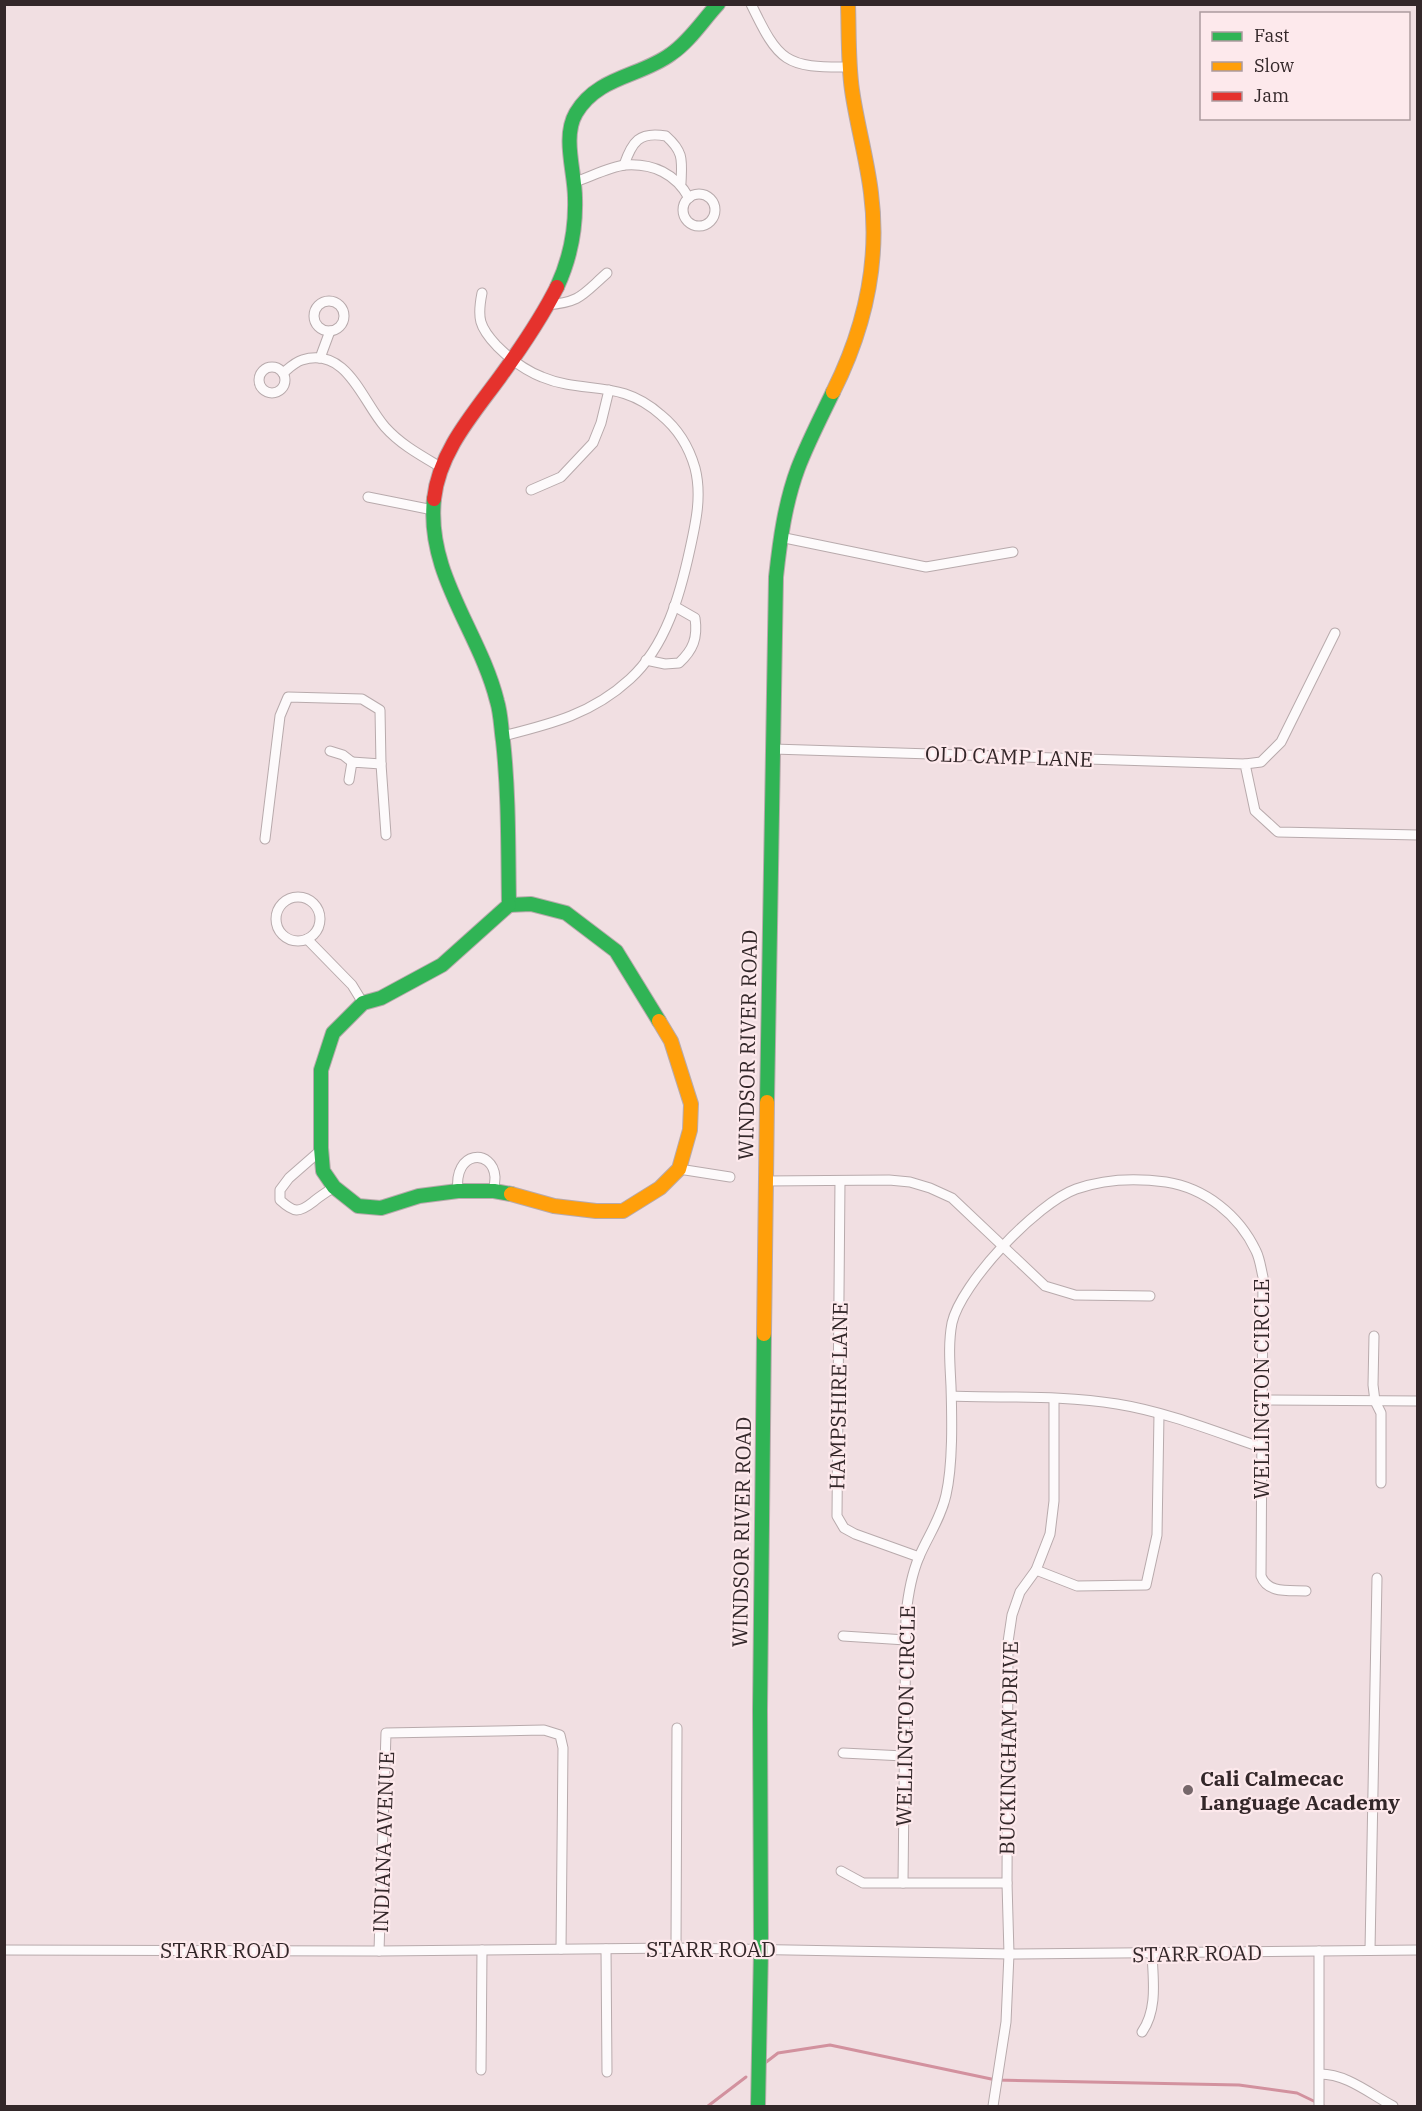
<svg xmlns="http://www.w3.org/2000/svg" width="1422" height="2111" font-family="'IBM Plex Serif',serif">
<style>
.lines{fill:none;stroke-linecap:round;stroke-linejoin:round}
.stream{stroke:#d2919e;stroke-width:3}
.street-casing{stroke:#b8aaac;stroke-width:11}
.fast-casing{stroke:#b8aaac;stroke-width:16}
.slow-casing{stroke:#b8aaac;stroke-width:16}
.jam-casing{stroke:#b8aaac;stroke-width:16}
.street{stroke:#fdfafb;stroke-width:9}
.fast{stroke:#30b455;stroke-width:14}
.slow{stroke:#ff9f0a;stroke-width:14}
.jam{stroke:#e5322d;stroke-width:14}
.poi-dot{fill:#76676a;stroke:#fde9ec;stroke-width:2}
.labels{text-anchor:middle;dominant-baseline:central;stroke-width:4.5;stroke-linejoin:round;paint-order:stroke}
.street-label{font-size:21px;fill:#332729;stroke:#fde9ec}
.poi-label{font-size:21px;font-weight:bold;fill:#332729;stroke:#fde9ec;text-anchor:start}
</style>
<rect width="100%" height="100%" fill="#f1dfe2"/>
<g class="lines">
<g class="stream">
<polyline points="765,2063 778,2053 830,2045 996,2080 1239,2085 1297,2093 1324,2106"/>
<polyline points="708,2106 746,2077"/>
</g>
<defs>
<g id="street">
<path d="M751 4C779 62 785 68 850 67"/>
<path d="M624 165C632 142 639 131 666 136 684 152 682 160 681 183"/>
<path d="M575 182C590 177 609 167 625 165 653 163 676 174 689 198"/>
<circle cx="699" cy="210" r="16"/>
<path d="M482 293C477 318 479 327 497 346 510 359 524 370 542 377 585 395 620 378 661 415 677 428 689 447 695 468 702 495 696 522 690 549 680 595 666 646 630 679 592 714 551 724 503 736"/>
<circle cx="329" cy="316" r="15"/>
<path d="M547 305C581 302 582 295 607 273"/>
<polyline points="320,358 330,331"/>
<circle cx="272" cy="380" r="13"/>
<path d="M283 373C288 369 295 362 302 360 347 346 362 401 385 427 401 445 422 456 442 468"/>
<polyline points="531,490 561,477 593,443 601,423 609,390"/>
<polyline points="368,497 433,510"/>
<polyline points="780,537 926,567 1013,552"/>
<path d="M646 660 665 664 679 663C693 650 698 638 695 618L674 606"/>
<polyline points="773,749 1245,764 1255,811 1278,832 1418,835"/>
<polyline points="330,751 343,755 352,762"/>
<polyline points="1245,764 1261,762 1281,742 1335,633"/>
<polyline points="349,780 352,762 381,764"/>
<polyline points="265,839 280,716 288,697 362,699 380,710 381,764 386,835"/>
<circle cx="298" cy="919" r="22"/>
<polyline points="307,939 352,985 363,1003"/>
<path d="M321 1150 289 1178 280 1190V1200C294 1213 299 1213 313 1202 320 1196 327 1192 334 1187"/>
<polyline points="679,1169 730,1177"/>
<polyline points="766,1181 889,1180 910,1182 930,1188 952,1198 1045,1286 1075,1295 1150,1296"/>
<polyline points="840,1181 837,1516 844,1528 855,1534 919,1557"/>
<path d="M458 1191C453 1150 493 1148 495 1177 495 1181 494 1187 494 1191"/>
<polyline points="1374,1336 1373,1385 1375,1401 1381,1413 1381,1483"/>
<path d="M952 1396C1007 1398 1063 1395 1117 1404 1167 1412 1216 1432 1263 1448"/>
<polyline points="1263,1400 1418,1401"/>
<polyline points="1036,1570 1077,1586 1146,1585 1157,1535 1159,1414"/>
<polyline points="843,1636 906,1640"/>
<polyline points="843,1753 904,1756"/>
<polyline points="841,1871 863,1883 1007,1883"/>
<path d="M903 1883 906 1615C908 1595 911 1576 919 1557 928 1536 941 1518 946 1495 953 1464 952 1419 951 1386 950 1365 948 1344 952 1323 961 1283 1037 1203 1076 1189 1104 1179 1137 1178 1166 1182 1205 1188 1239 1215 1256 1251 1260 1259 1261 1269 1263 1277L1261 1576C1268 1594 1289 1590 1306 1591"/>
<polyline points="676,1948 677,1728"/>
<polyline points="606,1949 607,2072"/>
<polyline points="4,1950 379,1951 676,1948 1009,1954 1418,1950"/>
<polyline points="1370,1950 1377,1578"/>
<polyline points="379,1951 386,1733 544,1730 560,1735 563,1748 561,1949"/>
<polyline points="1319,1951 1319,2106"/>
<path d="M1142 2032C1158 2009 1153 1979 1152 1953"/>
<polyline points="481,2070 482,1950"/>
<path d="M1320 2074C1347 2074 1370 2094 1393 2106"/>
<polyline points="993,2106 1006,2022 1009,1954 1007,1883 1008,1642 1012,1615 1020,1592 1036,1570 1050,1534 1054,1501 1054,1399"/>
</g>
<g id="fast">
<path d="M557 287C570 259 576 229 575 198 575 172 562 137 576 113 598 76 640 77 671 54 690 41 703 20 718 4"/>
<path d="M434 499C426 574 480 632 497 701 501 714 501 728 503 741 509 796 508 850 509 905L531 904 566 913 616 951 659 1021"/>
<polyline points="509,905 442,965 381,998 363,1003 333,1033 321,1070 321,1148 323,1171 334,1187 358,1206 381,1208 419,1196 458,1191 494,1191 511,1194"/>
<path d="M767 1102 776 577C780 540 785 503 798 468 808 442 821 417 833 392"/>
<polyline points="758,2106 761,1949 760,1710 764,1334"/>
</g>
<g id="slow">
<path d="M833 392C864 330 880 262 871 193 867 159 857 125 852 90 848 62 849 33 848 4"/>
<polyline points="511,1194 554,1206 596,1211 623,1211 660,1188 679,1169 690,1130 691,1104 671,1041 659,1021"/>
<polyline points="764,1334 767,1102"/>
</g>
<path id="jam" d="M434 499C439 452 473 414 500 377 521 348 541 319 557 287"/>
</defs>
<use href="#street" class="street-casing"/>
<use href="#fast" class="fast-casing"/>
<use href="#slow" class="slow-casing"/>
<use href="#jam" class="jam-casing"/>
<use href="#street" class="street"/>
<use href="#fast" class="fast"/>
<use href="#slow" class="slow"/>
<use href="#jam" class="jam"/>
</g>
<circle class="poi-dot" cx="1188" cy="1790" r="6"/>
<g class="labels">
<g class="street-label">
<text transform="translate(1009 756) rotate(2)">OLD CAMP LANE</text>
<text transform="translate(747 1045) rotate(-89)">WINDSOR RIVER ROAD</text>
<text transform="translate(1261 1389) rotate(-90)">WELLINGTON CIRCLE</text>
<text transform="translate(838 1396) rotate(-89)">HAMPSHIRE LANE</text>
<text transform="translate(741 1532) rotate(-89)">WINDSOR RIVER ROAD</text>
<text transform="translate(905 1716) rotate(-89)">WELLINGTON CIRCLE</text>
<text transform="translate(1008 1748) rotate(-89)">BUCKINGHAM DRIVE</text>
<text transform="translate(383 1842) rotate(-88)">INDIANA AVENUE</text>
<text x="711" y="1949">STARR ROAD</text>
<text x="225" y="1950">STARR ROAD</text>
<text transform="translate(1197 1953) rotate(-1)">STARR ROAD</text>
</g>
<g class="poi-label">
<text x="1200" y="1778">Cali Calmecac<tspan x="1200" dy="24">Language Academy</tspan></text>
</g>
</g>
<rect width="1422" height="2111" fill="none" stroke="#332729" stroke-width="12"/>
<rect x="1200" y="12" width="210" height="108" fill="#fde9ec" stroke="#ac9b9e" stroke-width="1.5"/>
<rect x="1212" y="32" width="30" height="9" fill="#30b455" stroke="#ac9b9e" stroke-width="1.5"/>
<text x="1254" y="42" font-size="18" fill="#332729">Fast</text>
<rect x="1212" y="62" width="30" height="9" fill="#ff9f0a" stroke="#ac9b9e" stroke-width="1.5"/>
<text x="1254" y="72" font-size="18" fill="#332729">Slow</text>
<rect x="1212" y="92" width="30" height="9" fill="#e5322d" stroke="#ac9b9e" stroke-width="1.5"/>
<text x="1254" y="102" font-size="18" fill="#332729">Jam</text>
</svg>
